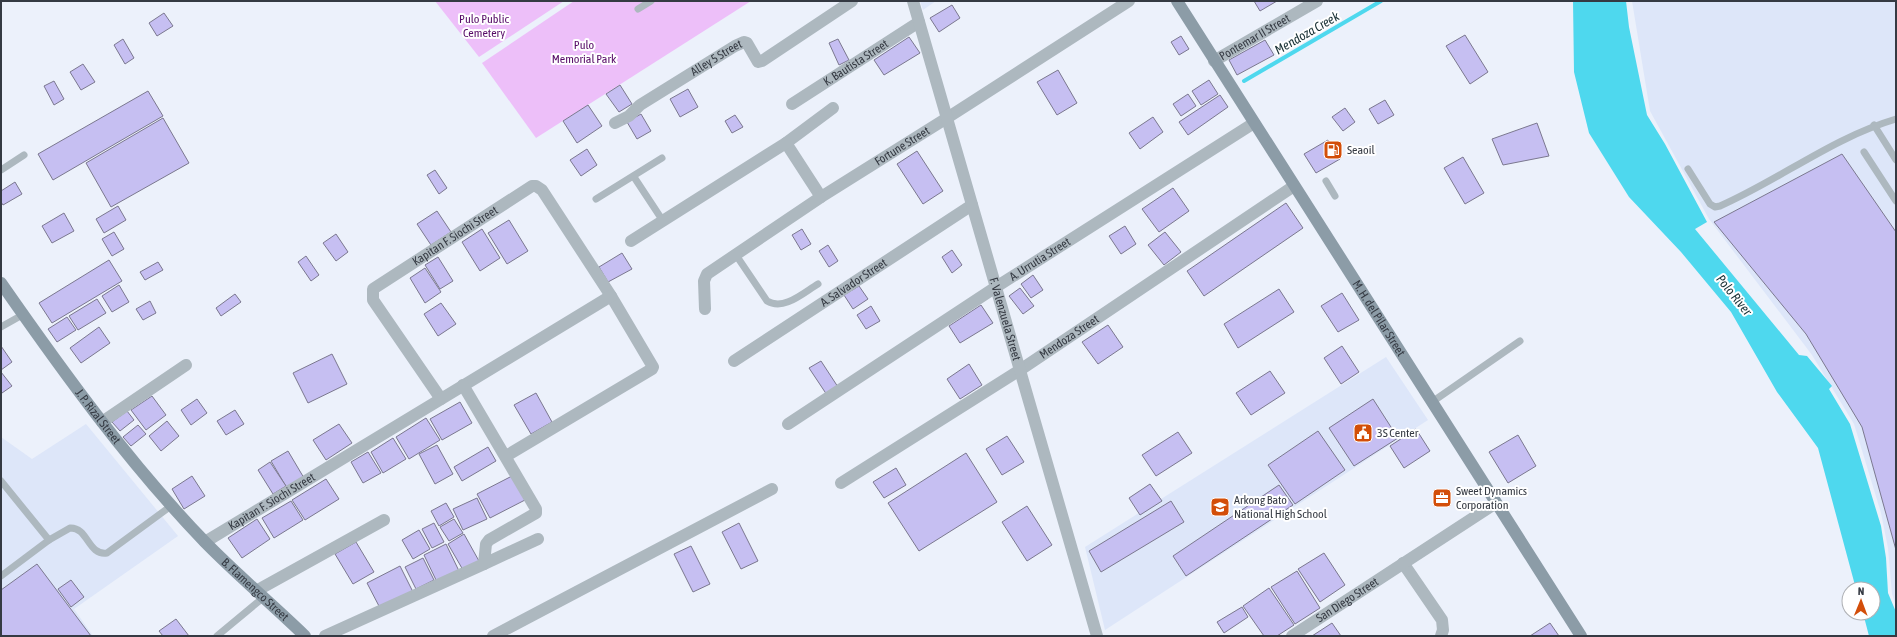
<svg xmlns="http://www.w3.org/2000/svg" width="1897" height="637" font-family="'Asap Condensed',sans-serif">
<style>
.built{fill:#dde6f9}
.green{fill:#edbff9}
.water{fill:#4ed8ee}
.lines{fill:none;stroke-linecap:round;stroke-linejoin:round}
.stream{stroke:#4ed8ee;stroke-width:4}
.building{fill:#c6bff2;stroke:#7b788f}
.service{stroke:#adb8bf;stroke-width:7}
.minor{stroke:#adb8bf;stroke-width:12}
.tertiary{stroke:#adb8bf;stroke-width:12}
.secondary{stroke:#8c9ca7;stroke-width:12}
.labels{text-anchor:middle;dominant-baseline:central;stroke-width:4;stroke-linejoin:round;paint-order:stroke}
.park-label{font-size:12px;fill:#550a66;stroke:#fff}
.street-label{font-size:12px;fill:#353a43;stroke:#fff}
.poi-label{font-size:12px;fill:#353a43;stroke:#fff;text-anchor:start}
.water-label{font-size:13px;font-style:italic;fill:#172f33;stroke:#fff}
</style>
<rect width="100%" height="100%" fill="#ecf1fb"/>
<g class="built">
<polygon points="920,1 936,1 923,10"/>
<polygon points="1632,1 1896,1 1896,606 1892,594 1888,548 1881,513 1854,424 1812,355 1709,219 1650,111"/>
<polygon points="1386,357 1428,420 1105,630 1085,547"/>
<polygon points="86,424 178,536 74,609 93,636 1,636 1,437 32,459"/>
</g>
<g class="green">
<polygon points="435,1 564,1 479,57"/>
<polygon points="574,1 751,1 536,138 482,63"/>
</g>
<polygon class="water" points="1573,1 1626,1 1629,27 1647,115 1665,144 1707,222 1695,229 1799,355 1807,356 1832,386 1829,389 1850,424 1881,526 1886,558 1888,593 1896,612 1896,636 1869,636 1863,613 1873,613 1873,589 1856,589 1818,448 1777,392 1731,312 1681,252 1629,197 1589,133 1574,72"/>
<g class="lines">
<polyline class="stream" points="1244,81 1381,1"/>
</g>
<g class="building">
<polygon points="1254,1 1277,1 1260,11"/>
<polygon points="952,5 960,18 939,32 930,18"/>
<polygon points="164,13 173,26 157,36 149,23"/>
<polygon points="1465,35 1488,72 1470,84 1446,46"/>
<polygon points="1181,36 1189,49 1179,55 1171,42"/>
<polygon points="909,37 920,53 884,75 874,60"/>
<polygon points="123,39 134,58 125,64 114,45"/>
<polygon points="838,39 849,60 839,65 829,43"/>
<polygon points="1265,40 1274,55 1237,75 1229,60"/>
<polygon points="83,64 95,82 81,90 70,72"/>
<polygon points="1058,70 1077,103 1057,115 1037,82"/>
<polygon points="1209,80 1218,94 1201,105 1192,91"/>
<polygon points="54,81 64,99 54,105 44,86"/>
<polygon points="620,85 632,104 619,112 606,94"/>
<polygon points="688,89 698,107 680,117 670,99"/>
<polygon points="148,91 163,116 53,180 38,154"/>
<polygon points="1188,94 1196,106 1181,116 1173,104"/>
<polygon points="1220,95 1228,107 1188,135 1179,122"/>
<polygon points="1385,100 1394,115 1378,124 1369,109"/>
<polygon points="588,105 602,126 577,143 563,121"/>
<polygon points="1345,108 1355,122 1343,131 1332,117"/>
<polygon points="641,114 651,131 637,139 627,122"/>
<polygon points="735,115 743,127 732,133 725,121"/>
<polygon points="1153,117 1163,132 1140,149 1129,133"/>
<polygon points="163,118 189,163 111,207 86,163"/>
<polygon points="1537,123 1549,156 1503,165 1492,139"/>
<polygon points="1328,140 1340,159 1316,173 1304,154"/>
<polygon points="587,149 597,165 581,176 570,160"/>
<polygon points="917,151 943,191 923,204 897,164"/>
<polygon points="1842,154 1896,232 1896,550 1862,427 1806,334 1714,222"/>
<polygon points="1463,157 1484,193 1465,204 1444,168"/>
<polygon points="435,170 447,188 439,194 427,175"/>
<polygon points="15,182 22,194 3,205 1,202 1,191"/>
<polygon points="1173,188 1189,211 1159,232 1142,209"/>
<polygon points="1286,203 1303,228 1204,296 1187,271"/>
<polygon points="118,206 126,220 104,233 96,219"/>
<polygon points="437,211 451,232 431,245 417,224"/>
<polygon points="64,213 74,231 52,243 42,226"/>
<polygon points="509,220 528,251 507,264 488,233"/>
<polygon points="1125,226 1136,244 1121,254 1109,236"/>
<polygon points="482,229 500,258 480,271 462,242"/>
<polygon points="802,229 811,244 801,250 792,235"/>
<polygon points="114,232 124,249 112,256 102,239"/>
<polygon points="1165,232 1181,252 1164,265 1148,245"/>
<polygon points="336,234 348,252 336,261 323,243"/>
<polygon points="828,245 838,261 829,267 819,251"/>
<polygon points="952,250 962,265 952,273 942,257"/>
<polygon points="622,253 632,269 608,282 599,267"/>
<polygon points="306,256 319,275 311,281 298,262"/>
<polygon points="438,257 453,281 440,289 425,265"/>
<polygon points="109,260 122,281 52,323 39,303"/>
<polygon points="158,262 163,270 145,280 140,272"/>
<polygon points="425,268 441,292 425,303 410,278"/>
<polygon points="1033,275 1043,290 1031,298 1021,284"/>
<polygon points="119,285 129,302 112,312 102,296"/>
<polygon points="859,286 868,299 853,309 844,295"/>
<polygon points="1020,288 1034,306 1023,314 1009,296"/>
<polygon points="1279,289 1294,312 1238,348 1224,324"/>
<polygon points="1342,293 1359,320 1338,332 1321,306"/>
<polygon points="235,294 241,302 221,316 216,308"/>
<polygon points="97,299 106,313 78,330 69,316"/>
<polygon points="150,301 156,313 143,320 136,309"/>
<polygon points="441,303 456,324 438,336 424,314"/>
<polygon points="981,305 993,323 960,343 949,326"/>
<polygon points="871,306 880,321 866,329 857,315"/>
<polygon points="67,317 76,330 57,342 48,329"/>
<polygon points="1108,325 1123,347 1098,364 1082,342"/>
<polygon points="99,327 110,343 81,363 70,348"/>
<polygon points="1,346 12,362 1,370"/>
<polygon points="1342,346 1359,372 1341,384 1324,358"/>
<polygon points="332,354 347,384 308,403 293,373"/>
<polygon points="821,361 838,387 827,395 809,368"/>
<polygon points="969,364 982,385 960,399 947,379"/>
<polygon points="1270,371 1285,393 1251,415 1236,393"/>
<polygon points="1,372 12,386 2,393 1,392"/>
<polygon points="536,393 552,422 531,434 514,405"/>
<polygon points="152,396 166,415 146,430 131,410"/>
<polygon points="197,399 207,413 191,425 181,410"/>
<polygon points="1373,399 1398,438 1354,466 1329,428"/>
<polygon points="460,402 472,423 442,440 430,419"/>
<polygon points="235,410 244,424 226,435 217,421"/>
<polygon points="127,411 134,420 120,431 112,422"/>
<polygon points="426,418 440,440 409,459 396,437"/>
<polygon points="167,421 179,436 161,451 149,436"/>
<polygon points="339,424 352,443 326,460 313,440"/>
<polygon points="138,425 146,434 131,446 123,437"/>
<polygon points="1416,429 1430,451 1404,468 1390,446"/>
<polygon points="1318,431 1345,470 1295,504 1268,465"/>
<polygon points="1178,432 1192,453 1156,476 1142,455"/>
<polygon points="1518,435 1536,466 1508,483 1489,452"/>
<polygon points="1007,436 1024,462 1002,475 986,449"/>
<polygon points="393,438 406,459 383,473 371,452"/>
<polygon points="437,445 453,474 435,484 419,454"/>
<polygon points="488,447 496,461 462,481 454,467"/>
<polygon points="288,451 304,478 287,488 271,461"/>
<polygon points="368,452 381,473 363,483 351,462"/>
<polygon points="966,453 997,502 919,551 888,503"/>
<polygon points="270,462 286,486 273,494 258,470"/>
<polygon points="896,468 906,485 884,498 873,482"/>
<polygon points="192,476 205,496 184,509 172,489"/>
<polygon points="512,476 525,500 490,518 477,494"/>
<polygon points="326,479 339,499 305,520 292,500"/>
<polygon points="1150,484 1162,501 1140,515 1129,498"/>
<polygon points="1279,485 1293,505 1186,576 1173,556"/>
<polygon points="477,498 487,519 463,530 453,509"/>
<polygon points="291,501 303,520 274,538 262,518"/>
<polygon points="1171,501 1184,522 1101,572 1089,551"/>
<polygon points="446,503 454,517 439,526 431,511"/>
<polygon points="1027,506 1052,545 1027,561 1002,522"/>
<polygon points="257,519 270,539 242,558 228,538"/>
<polygon points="454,519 463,533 449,541 440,527"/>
<polygon points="434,523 444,542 432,548 422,529"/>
<polygon points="739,523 758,561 741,569 722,532"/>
<polygon points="419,530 430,549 413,559 402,540"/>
<polygon points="464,534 479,561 463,570 448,544"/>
<polygon points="356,542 374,572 353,584 335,554"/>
<polygon points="446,544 459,571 437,582 424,555"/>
<polygon points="691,546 710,584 693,592 674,554"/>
<polygon points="1324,553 1345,585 1320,602 1298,569"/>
<polygon points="423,558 434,580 416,589 405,567"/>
<polygon points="37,564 91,636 1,636 1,590"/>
<polygon points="400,566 413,592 380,608 367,583"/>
<polygon points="1297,571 1320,608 1295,624 1271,587"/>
<polygon points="71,580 84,597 71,607 58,589"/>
<polygon points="1269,588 1294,625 1277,636 1264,636 1243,606"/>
<polygon points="1242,607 1248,617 1224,633 1217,622"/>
<polygon points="176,619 189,636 163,636 159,631"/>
<polygon points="1332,623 1341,636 1312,636"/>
<polygon points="1550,623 1559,636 1530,636"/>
</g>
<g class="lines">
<g class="service">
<polyline points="638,9 651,1"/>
<polyline points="1874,125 1896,160"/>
<polyline points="1864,152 1896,201"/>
<path d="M1688 169 1710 204 1715 207 1720 206C1781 179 1832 138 1896 119"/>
<polyline points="1,170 24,155"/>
<polyline points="634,177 663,221"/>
<polyline points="1326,181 1335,196"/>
<polyline points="596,199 662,158"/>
<path d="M736 255 767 301C784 311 803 293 818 284"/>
<polyline points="1,327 24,314"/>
<polyline points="1432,402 1520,341"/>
<polyline points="1,481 49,540"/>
<path d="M1 576 49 540 70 528C88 527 88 556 107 553L171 506"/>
<polyline points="217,636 264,597"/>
</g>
<g class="minor">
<path id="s1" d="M1214 61 1317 1"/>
<path id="s2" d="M792 104 919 22"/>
<path id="s3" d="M615 123 629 116 640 105 735 46 744 42 747 43 758 62 762 61 852 1"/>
<polyline points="786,143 821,197"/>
<polyline points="631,241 786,143 833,108"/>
<path id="s4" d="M705 309 704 281 707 274 821 197 947 118 1129 1"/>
<path id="s5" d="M734 361 972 205"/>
<path id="s6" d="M441 399 373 300V289L532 186H536L542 190 611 296 653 367 652 369 506 456"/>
<polyline points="102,422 186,365"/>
<path id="s7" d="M788 424 996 287 1254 123"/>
<path id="s8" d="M841 483 1020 370 1294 186"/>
<path id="s9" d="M205 542 611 296"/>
<polyline points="1403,563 1442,620 1443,630 1441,636"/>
<polyline points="484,564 538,539"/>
<polyline points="256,591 384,520"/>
<polyline points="325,636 484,564 486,544 489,540 536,513 536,509 463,385"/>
<polyline points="493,636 772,489"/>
<path id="s10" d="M1292 636 1496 503"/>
</g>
<path class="tertiary" id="s11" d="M913 1 1097 636"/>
<g class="secondary">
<path id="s12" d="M1177 1 1581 636"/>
<path id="s13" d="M1 283C63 372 128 462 204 541 236 574 272 604 305 636"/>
</g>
</g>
<defs>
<symbol id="fuel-square" viewBox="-11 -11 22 22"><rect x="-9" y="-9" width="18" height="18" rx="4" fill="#d34e09" stroke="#fff"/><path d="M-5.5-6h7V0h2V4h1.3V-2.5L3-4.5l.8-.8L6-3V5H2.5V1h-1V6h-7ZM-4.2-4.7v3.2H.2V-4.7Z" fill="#fff"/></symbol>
<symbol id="civic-square" viewBox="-11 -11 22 22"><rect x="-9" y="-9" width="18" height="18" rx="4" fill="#d34e09" stroke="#fff"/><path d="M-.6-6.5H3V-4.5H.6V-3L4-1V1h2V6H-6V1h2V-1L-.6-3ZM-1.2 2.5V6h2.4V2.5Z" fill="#fff"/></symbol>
<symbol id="office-square" viewBox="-11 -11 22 22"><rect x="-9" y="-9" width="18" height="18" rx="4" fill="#d34e09" stroke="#fff"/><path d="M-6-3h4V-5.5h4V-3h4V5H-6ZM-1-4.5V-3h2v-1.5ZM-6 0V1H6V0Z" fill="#fff"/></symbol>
<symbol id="school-square" viewBox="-11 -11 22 22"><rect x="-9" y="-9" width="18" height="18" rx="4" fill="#d34e09" stroke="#fff"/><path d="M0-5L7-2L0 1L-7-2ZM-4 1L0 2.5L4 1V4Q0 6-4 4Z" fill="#fff"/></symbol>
</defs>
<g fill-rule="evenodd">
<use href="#fuel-square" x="1322" y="139" width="22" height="22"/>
<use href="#civic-square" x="1352" y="422" width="22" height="22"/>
<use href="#office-square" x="1431" y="487" width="22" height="22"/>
<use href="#school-square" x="1209" y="496" width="22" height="22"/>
</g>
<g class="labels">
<g class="park-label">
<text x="484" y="19">Pulo Public<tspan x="484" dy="14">Cemetery</tspan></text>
<text x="584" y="45">Pulo<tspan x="584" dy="14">Memorial Park</tspan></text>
</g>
<g class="street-label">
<text stroke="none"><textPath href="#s1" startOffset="47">Pontemar II Street</textPath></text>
<text stroke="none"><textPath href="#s3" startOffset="121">Alley 5 Street</textPath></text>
<text stroke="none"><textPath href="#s2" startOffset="76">K. Bautista Street</textPath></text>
<text stroke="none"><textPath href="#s4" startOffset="269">Fortune Street</textPath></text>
<text stroke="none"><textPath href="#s6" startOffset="229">Kapitan F. Siochi Street</textPath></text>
<text stroke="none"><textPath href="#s7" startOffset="301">A. Urrutia Street</textPath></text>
<text stroke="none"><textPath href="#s5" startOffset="143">A. Salvador Street</textPath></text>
<text stroke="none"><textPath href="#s11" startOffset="331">F. Valenzuela Street</textPath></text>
<text stroke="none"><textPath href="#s12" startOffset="376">M. H. del Pilar Street</textPath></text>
<text stroke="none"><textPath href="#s8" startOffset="271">Mendoza Street</textPath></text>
<text stroke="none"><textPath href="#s13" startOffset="165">J. P. Rizal Street</textPath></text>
<text stroke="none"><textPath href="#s9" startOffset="78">Kapitan F. Siochi Street</textPath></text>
<text stroke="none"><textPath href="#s13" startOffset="399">B. Flamengco Street</textPath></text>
<text stroke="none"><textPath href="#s10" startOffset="66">San Diego Street</textPath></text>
</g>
<g class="poi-label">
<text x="1347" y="150">Seaoil</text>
<text x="1377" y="433">3S Center</text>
<text x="1456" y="491">Sweet Dynamics<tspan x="1456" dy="14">Corporation</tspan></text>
<text x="1234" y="500">Arkong Bato<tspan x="1234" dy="14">National High School</tspan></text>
</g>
<g class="water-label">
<text transform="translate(1307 33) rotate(-30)">Mendoza Creek</text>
<text transform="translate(1734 295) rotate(51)">Polo River</text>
</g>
</g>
<rect width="1897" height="637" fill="none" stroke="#353a43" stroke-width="4"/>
<g transform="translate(1861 601) rotate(1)"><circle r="19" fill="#ffffff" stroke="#aeb0b4"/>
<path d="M0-3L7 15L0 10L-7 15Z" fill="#d34e09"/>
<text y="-6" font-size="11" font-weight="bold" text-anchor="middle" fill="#353a43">N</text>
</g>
</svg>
